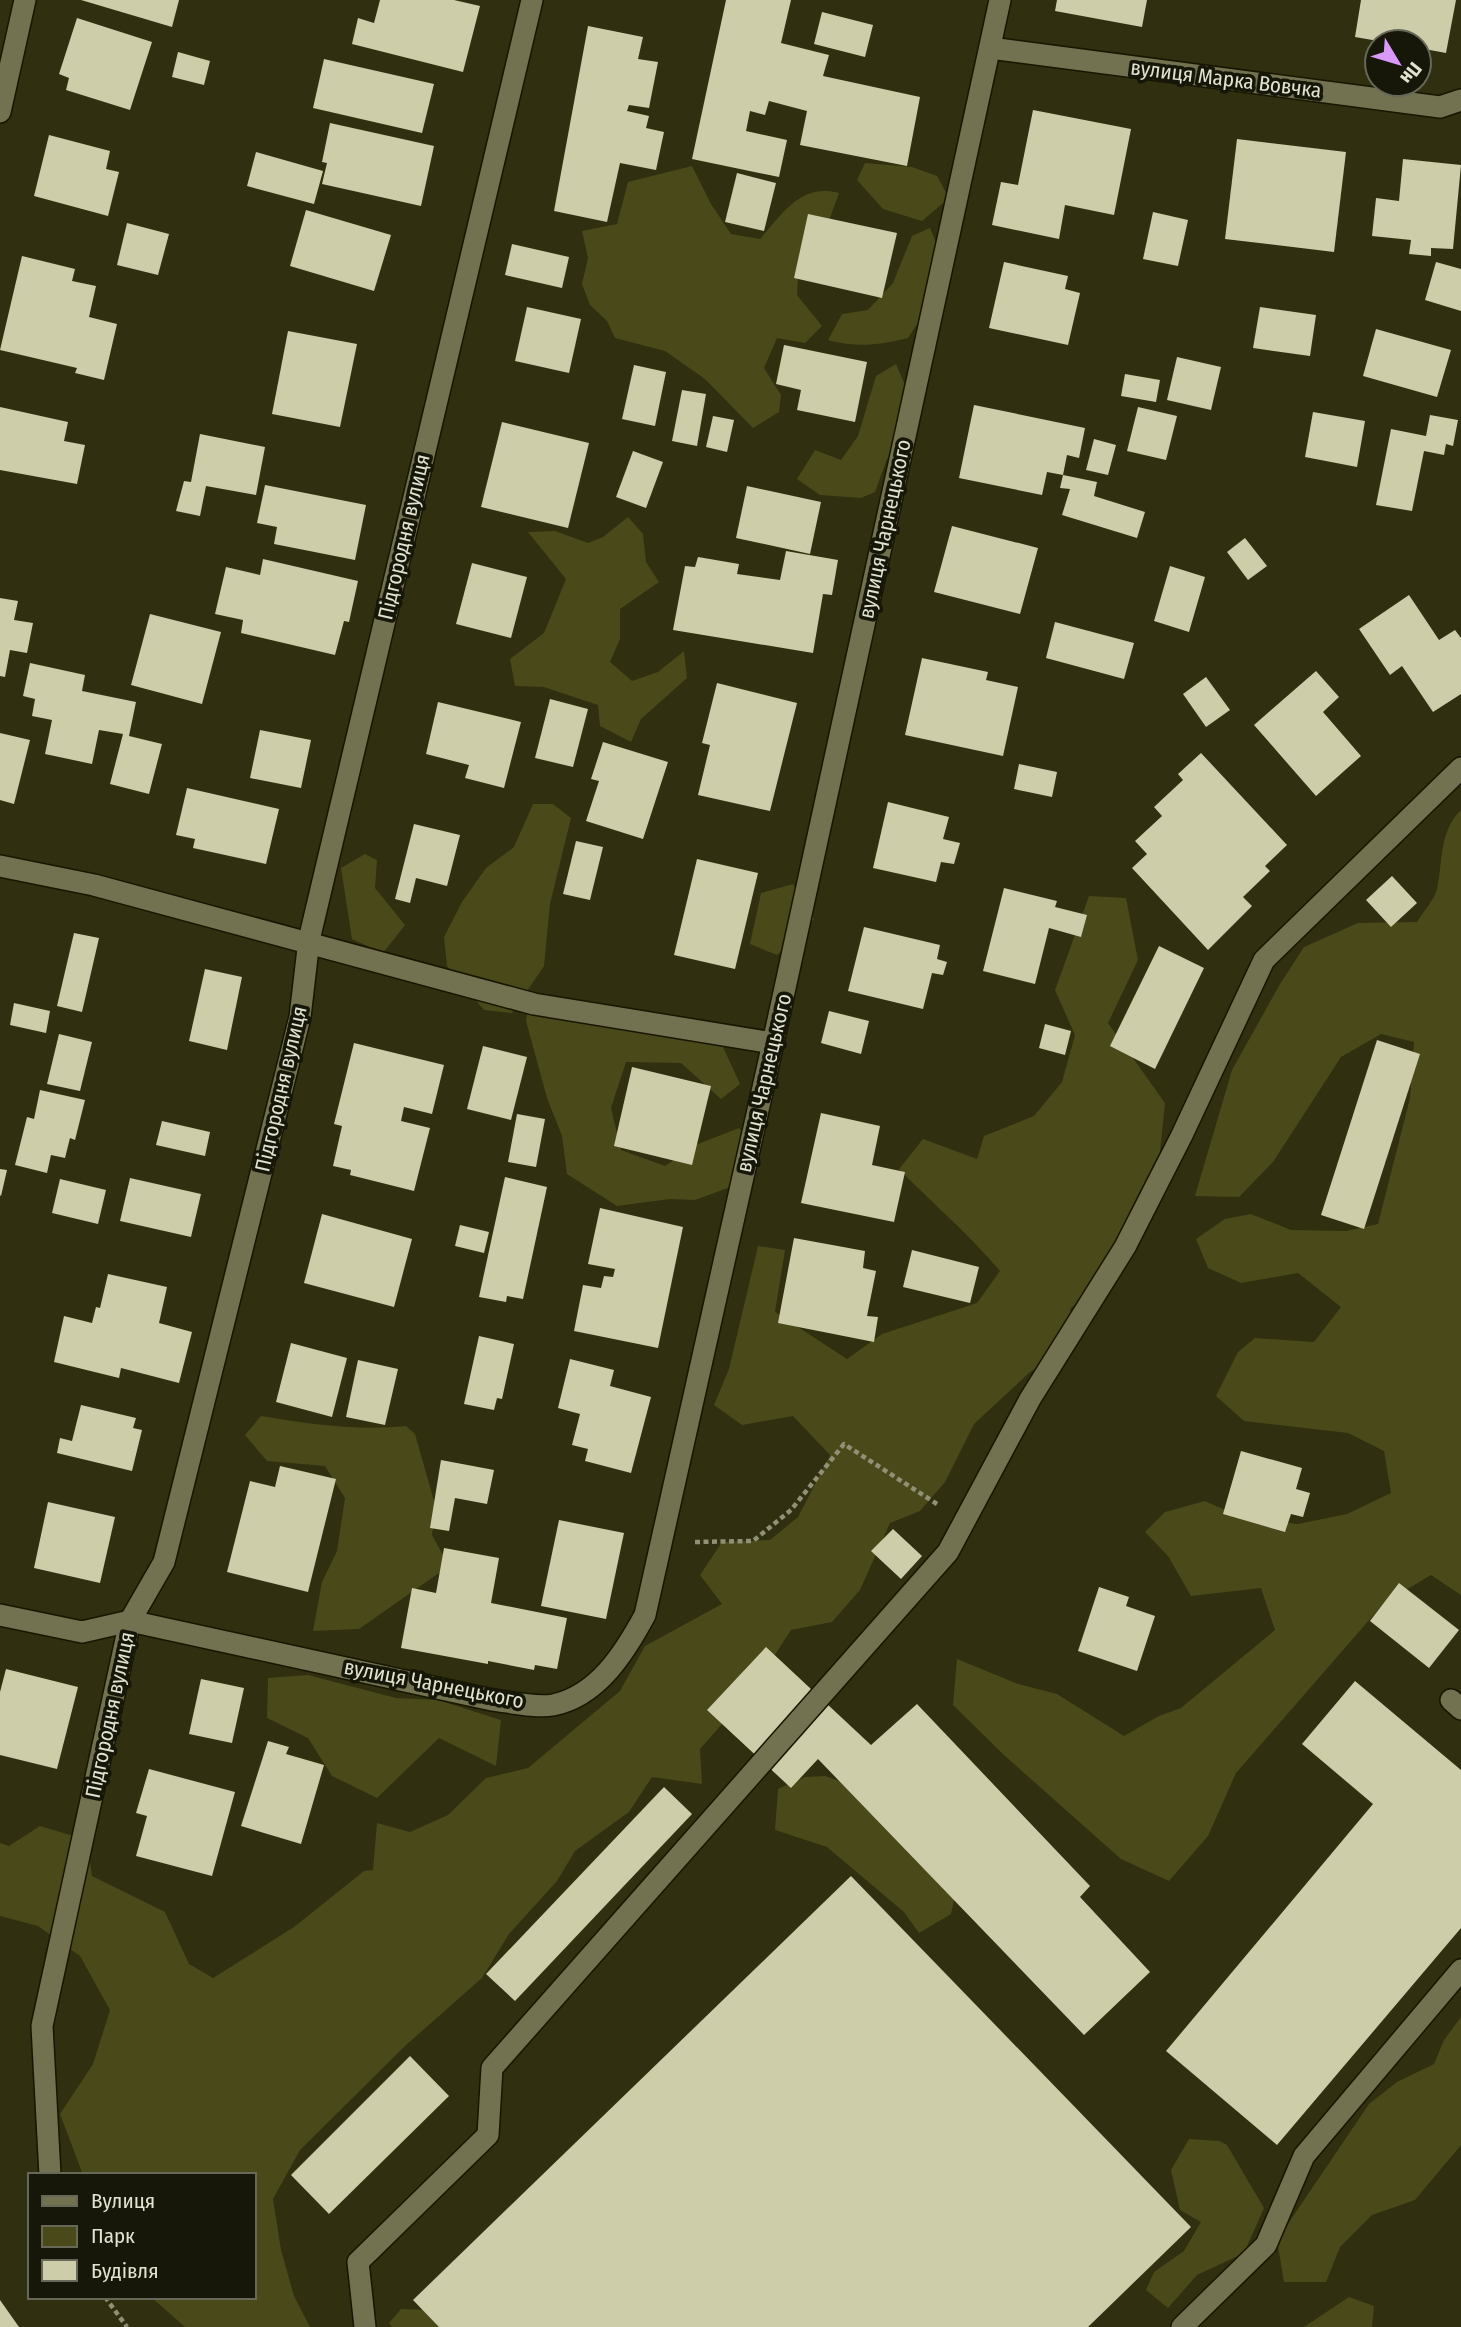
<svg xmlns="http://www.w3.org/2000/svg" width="1461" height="2327" font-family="'Fira Sans Condensed',sans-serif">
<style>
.green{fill:#4a4919}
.building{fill:#cdcda9}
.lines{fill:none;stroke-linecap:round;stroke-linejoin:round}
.minor-casing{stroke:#181600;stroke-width:24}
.path{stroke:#909077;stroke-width:4.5;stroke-dasharray:5 3.5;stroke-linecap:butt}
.minor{stroke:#727150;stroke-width:21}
.labels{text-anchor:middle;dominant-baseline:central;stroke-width:7;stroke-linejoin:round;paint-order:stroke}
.street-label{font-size:21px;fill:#e1e2cf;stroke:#161609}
</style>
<rect width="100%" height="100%" fill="#302f0f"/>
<g class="green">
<polygon points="865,163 912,167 937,176 949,198 922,221 883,209 857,180"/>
<path d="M692 166 711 204 731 234 760 239C783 213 801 183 839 193L826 229 799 263 797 295 822 326 805 343 777 338 764 368 781 395 779 412 753 428 705 379 665 351 615 338 607 321 590 305 582 284 588 258 582 231 617 224 628 182Z"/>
<path d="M930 228 940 252 927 283 925 312 908 338C879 345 858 348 828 340L842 314 868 310 893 283 912 236Z"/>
<polygon points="896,364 908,392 910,441 887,459 875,492 861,498 820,495 797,479 815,450 841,460 858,436 876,376"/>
<polygon points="628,517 643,534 646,562 659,582 620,609 620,639 610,662 632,681 658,672 684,651 687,678 641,719 631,742 600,726 598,705 544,687 515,686 510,659 544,633 566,579 528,532 555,531 588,543 603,537"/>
<polygon points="533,804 553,804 571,818 550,904 544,966 512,1013 484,1010 447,966 444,937 462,902 486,868 514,847"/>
<path d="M1461 810V1595L1431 1575 1384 1603 1236 1773 1208 1836 1169 1881 1121 1859 1005 1756 953 1705 957 1659 1018 1684 1057 1694 1124 1736 1159 1716 1181 1708 1275 1630 1261 1588 1191 1596 1168 1556 1145 1532 1165 1512 1205 1501 1241 1517 1298 1524 1347 1514 1391 1493 1384 1451 1348 1433 1244 1421 1216 1396 1238 1352 1255 1338 1314 1342 1341 1307 1298 1273 1241 1283 1208 1268 1196 1239 1225 1219 1251 1214 1291 1230 1346 1231 1378 1224 1410 1098 1414 1042 1381 1034 1341 1057 1273 1162 1239 1197 1195 1196 1232 1070 1280 984 1304 947 1358 923 1417 922C1423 912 1434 900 1437 889 1443 861 1439 831 1461 810Z"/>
<polygon points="365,854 377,860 375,888 405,925 383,953 352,939 341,868"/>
<polygon points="793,884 814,919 777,955 750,944 761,893"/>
<path d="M1089 896 1126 898 1138 960 1108 1023 1165 1103 1160 1152 1130 1211 1117 1267 1070 1309 1075 1342 1030 1372 974 1424 945 1482 920 1511 890 1523 860 1590 832 1622 791 1630 753 1689 700 1749 702 1784 652 1777 629 1812 575 1851 557 1881 509 1934 482 1978 405 2046 300 2150 273 2199 281 2250 294 2296 310 2327H185L151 2297H254V2175H83L60 2114 93 2064 110 2010 80 1956 38 1926 0 1916V1843L9 1846 40 1826 87 1840 92 1876 165 1912 189 1964 213 1978 294 1927 364 1871 373 1870 377 1823 410 1832 448 1815 486 1778 528 1768 620 1691 645 1646 722 1604 700 1575 722 1542 770 1540 798 1517 830 1455 793 1416 742 1425 714 1405 729 1369 758 1246 785 1250 775 1312 847 1359 882 1334 977 1303 1000 1271C969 1234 933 1204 899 1169L923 1139 977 1159 984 1136 1034 1116 1062 1082 1075 1035 1055 990Z"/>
<polygon points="528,1010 652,1027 723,1047 740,1084 721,1099 681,1063 626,1062 611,1108 621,1150 665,1166 698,1144 739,1128 758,1149 733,1186 695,1200 670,1199 617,1206 567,1174 562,1136 547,1098 526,1021"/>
<path d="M261 1416C310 1424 356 1431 406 1426L415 1434 436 1508 432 1535 449 1566 359 1629 313 1631 322 1582 337 1551 345 1498 325 1466 267 1461 245 1435Z"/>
<polygon points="308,1675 396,1698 438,1700 501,1720 496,1766 439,1738 377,1798 332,1776 308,1738 267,1718 268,1678"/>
<polygon points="825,1776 845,1783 958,1882 951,1914 919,1933 904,1912 827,1847 775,1830 778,1789 805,1777"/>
<polygon points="1461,2017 1461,2145 1415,2200 1372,2215 1340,2247 1326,2282 1284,2282 1277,2240 1369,2104 1397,2082 1434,2064 1444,2040"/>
<polygon points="1189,2139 1220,2141 1227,2145 1264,2208 1244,2253 1197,2275 1168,2308 1146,2290 1154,2272 1184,2251 1201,2222 1180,2210 1171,2170"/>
<polygon points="1349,2297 1374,2306 1372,2327 1304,2327"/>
<polygon points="401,2309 428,2310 443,2327 392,2327 389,2323"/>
</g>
<g class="building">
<polygon points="81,0 179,0 172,27"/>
<polygon points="380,0 454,0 480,6 463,72 352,44 358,18 374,23"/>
<polygon points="726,0 791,0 781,43 829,55 823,76 920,97 907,166 800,145 807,111 769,101 765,115 750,111 746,131 787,140 779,177 692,159"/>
<polygon points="1057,0 1147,0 1142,27 1055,11"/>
<polygon points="1361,0 1456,0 1446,53 1419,48 1419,42 1384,42 1355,37"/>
<polygon points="822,12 873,25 865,57 814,44"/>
<polygon points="77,18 152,42 130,110 66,90 69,78 59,74"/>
<polygon points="588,26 643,37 638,59 658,62 649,108 629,105 627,111 649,116 646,128 664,132 656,170 620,163 607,222 554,211"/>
<polygon points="178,52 210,61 204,85 172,77"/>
<polygon points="324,59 434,84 422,133 313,108"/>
<polygon points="1033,110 1131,129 1114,215 1065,205 1059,239 992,225 1001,182 1018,185"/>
<polygon points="330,123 434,146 421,206 322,184 327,163 322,162"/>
<polygon points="49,135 110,151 106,169 119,172 108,216 34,196"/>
<polygon points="1237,139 1346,152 1334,252 1225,239"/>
<polygon points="256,152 323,171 314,204 247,186"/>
<polygon points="1403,159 1461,165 1453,249 1431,248 1431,256 1409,254 1411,240 1372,236 1376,198 1399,201"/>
<polygon points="737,173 776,183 764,231 725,222"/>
<polygon points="306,210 391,235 374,291 290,266"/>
<polygon points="1153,212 1188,220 1178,266 1143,259"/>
<polygon points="808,214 897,233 882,298 794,278"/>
<polygon points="127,223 169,234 158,275 117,265"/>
<polygon points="512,244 569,257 562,288 505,275"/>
<polygon points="22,256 75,269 72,281 96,286 89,317 117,324 104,380 75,373 77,368 0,350"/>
<polygon points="1004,262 1068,276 1065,289 1080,293 1068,345 989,328"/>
<polygon points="1436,262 1461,269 1461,311 1425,300"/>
<polygon points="527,307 581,319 569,373 515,361"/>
<polygon points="1260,307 1316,315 1310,356 1253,348"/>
<polygon points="1376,329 1451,350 1437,397 1363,376"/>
<polygon points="288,331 357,344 340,427 272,414"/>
<polygon points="784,345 867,362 855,422 797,410 801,390 776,384"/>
<polygon points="1177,357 1221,367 1211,410 1167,400"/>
<polygon points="634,365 666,372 655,426 622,419"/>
<polygon points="1125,374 1160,380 1156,402 1121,396"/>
<polygon points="682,390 706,394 697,446 672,441"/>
<polygon points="974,405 1085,428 1079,458 1067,455 1063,475 1047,472 1042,495 959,478"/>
<polygon points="0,407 68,422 64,441 85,445 77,484 0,470"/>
<polygon points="1138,407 1177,416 1166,460 1127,451"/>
<polygon points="1313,412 1365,421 1357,467 1305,457"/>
<polygon points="1430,415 1458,420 1453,446 1446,444 1444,455 1424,451 1412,511 1376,505 1391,429 1426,436"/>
<polygon points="713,416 734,420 727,452 706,447"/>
<polygon points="502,422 589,443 568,528 481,507"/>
<polygon points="200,434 265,447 256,495 206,486 200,516 176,511 184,481 191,482"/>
<polygon points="1094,439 1116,445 1108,475 1086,470"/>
<polygon points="633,451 663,462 646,508 616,497"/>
<polygon points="1063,475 1097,482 1094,496 1145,512 1137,538 1062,515 1070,489 1060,488"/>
<polygon points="265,485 366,505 355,560 274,544 277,527 257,523"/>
<polygon points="747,486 821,502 810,554 736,538"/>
<polygon points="952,526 1038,548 1020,614 934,592"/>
<polygon points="1245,538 1267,566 1248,580 1227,552"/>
<polygon points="786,551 838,560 832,595 823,594 813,653 673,630 685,566 695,567 698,557 739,564 737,574 780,580"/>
<polygon points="263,559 358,581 349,622 344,621 335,655 241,633 243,620 215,614 226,567 260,575"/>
<polygon points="472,563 527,577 511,638 456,624"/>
<polygon points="1170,566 1205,577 1189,632 1154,621"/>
<polygon points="1409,595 1439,640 1455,630 1461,638 1461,694 1433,712 1402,666 1390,675 1359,629"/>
<polygon points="0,598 18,601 14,620 33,623 27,653 10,650 5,677 0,676"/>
<polygon points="150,614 221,632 202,704 131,685"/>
<polygon points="1055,622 1134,643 1124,679 1046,658"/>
<polygon points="922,658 988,672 986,680 1018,687 1003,756 905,735"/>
<polygon points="30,663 85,675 82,691 136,702 129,736 162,744 149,794 110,784 123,734 99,730 92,764 45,754 52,720 32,716 35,699 23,696"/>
<polygon points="1316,671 1339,697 1323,712 1361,756 1316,796 1254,725"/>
<polygon points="1206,677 1230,710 1206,727 1183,694"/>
<polygon points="717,683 797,703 770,811 698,795 710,745 702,743"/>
<polygon points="550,699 588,709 573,767 535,758"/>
<polygon points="438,702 521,722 504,788 465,778 469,765 426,754"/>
<polygon points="260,730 311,740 301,788 250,778"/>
<polygon points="0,733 30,740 14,804 0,800"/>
<polygon points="603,742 668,762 643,839 586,821 599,781 591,779"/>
<polygon points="1201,753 1287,845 1265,866 1270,871 1243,897 1252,906 1208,950 1132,868 1147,854 1135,841 1162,816 1154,807 1183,780 1178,774"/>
<polygon points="1019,764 1057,772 1052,797 1014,789"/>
<polygon points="187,788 279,809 266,864 193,848 195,839 176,835"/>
<polygon points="888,802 949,817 943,839 960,843 954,864 941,862 936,882 873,868"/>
<polygon points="414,824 460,835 447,886 416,878 410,903 395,899"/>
<polygon points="576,841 603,847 590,900 563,894"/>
<polygon points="697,859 758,873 735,969 674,955"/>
<polygon points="1392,876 1417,903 1391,927 1366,900"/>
<polygon points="1004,888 1057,901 1055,907 1087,915 1081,937 1049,928 1035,984 983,971"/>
<polygon points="864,927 940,945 937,959 947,962 943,975 932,973 923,1009 848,991"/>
<polygon points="74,933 99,938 82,1012 57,1006"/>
<polygon points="1159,946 1204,968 1155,1069 1110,1046"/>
<polygon points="205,969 242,977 227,1050 189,1041"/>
<polygon points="14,1003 50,1011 46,1033 10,1025"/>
<polygon points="829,1011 869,1021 861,1054 821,1043"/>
<polygon points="1045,1024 1071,1031 1065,1055 1039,1048"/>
<polygon points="59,1034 92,1042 80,1091 47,1084"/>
<polygon points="1377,1040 1420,1054 1364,1229 1321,1215"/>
<polygon points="354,1043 444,1065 432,1114 404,1107 401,1121 430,1128 414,1191 350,1175 351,1170 333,1166 342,1126 334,1124"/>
<polygon points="483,1046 527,1057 511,1120 467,1109"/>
<polygon points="632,1067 711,1086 692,1165 614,1146"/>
<polygon points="40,1090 85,1100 75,1140 70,1138 65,1158 51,1155 47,1173 15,1165 27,1117 34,1119"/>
<polygon points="821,1113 880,1126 872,1165 905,1172 894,1222 801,1203"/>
<polygon points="517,1114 545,1119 536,1167 508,1162"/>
<polygon points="162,1121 210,1132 205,1156 156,1145"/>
<polygon points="0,1169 7,1170 1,1196 0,1195"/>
<polygon points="505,1177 547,1187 523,1299 507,1296 506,1302 479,1297"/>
<polygon points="130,1178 201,1194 191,1237 120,1221"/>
<polygon points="60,1179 106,1190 98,1224 52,1213"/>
<polygon points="600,1208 683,1227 658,1348 574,1331 583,1285 601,1288 604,1276 613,1277 615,1269 588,1264"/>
<polygon points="322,1214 412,1239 394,1307 304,1283"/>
<polygon points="460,1225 489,1232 484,1253 455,1246"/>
<polygon points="794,1238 865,1251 863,1268 876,1271 867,1316 878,1317 874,1342 778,1323"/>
<polygon points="912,1250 979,1267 970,1303 903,1287"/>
<polygon points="108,1274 167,1287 159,1323 192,1332 179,1383 121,1368 119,1378 54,1362 64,1316 92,1323 96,1307 100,1308"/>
<polygon points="479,1336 514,1344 502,1399 497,1398 494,1410 464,1404"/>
<polygon points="291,1343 347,1358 332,1417 276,1402"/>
<polygon points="570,1359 614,1370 610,1386 651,1397 631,1473 585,1461 588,1449 572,1445 580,1414 558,1408"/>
<polygon points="358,1360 398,1369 385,1425 346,1417"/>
<polygon points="81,1405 136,1418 133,1428 142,1430 132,1471 57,1453 60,1438 72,1441"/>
<polygon points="1241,1451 1302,1468 1296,1489 1310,1493 1303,1517 1291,1514 1285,1532 1223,1514"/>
<polygon points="441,1460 494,1470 487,1504 455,1498 449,1531 430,1528"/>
<polygon points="280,1466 336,1479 308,1592 227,1572 250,1481 275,1487"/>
<polygon points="48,1502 115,1517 100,1583 34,1568"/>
<polygon points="559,1520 624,1533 606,1619 541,1606"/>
<polygon points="893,1529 922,1556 901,1579 871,1551"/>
<polygon points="444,1548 499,1558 491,1603 567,1618 557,1669 535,1665 534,1670 488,1661 488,1664 401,1648 412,1588 436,1593"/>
<polygon points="1399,1583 1459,1630 1429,1668 1370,1621"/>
<polygon points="1099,1587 1129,1597 1126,1606 1155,1616 1137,1671 1078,1651"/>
<polygon points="766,1647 871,1745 917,1704 1090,1886 1080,1897 1150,1972 1084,2035 818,1759 791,1788 707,1710"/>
<polygon points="6,1669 78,1687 57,1769 0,1755 0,1692"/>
<polygon points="201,1679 244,1688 232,1743 189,1734"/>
<polygon points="1355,1681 1461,1770 1461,1928 1277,2145 1166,2051 1373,1804 1302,1744"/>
<polygon points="268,1741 289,1747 286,1754 324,1765 301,1844 241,1826"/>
<polygon points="149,1769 235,1792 212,1876 136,1856 147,1816 136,1813"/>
<polygon points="664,1787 692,1814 515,2001 486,1974"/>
<polygon points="851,1876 1191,2227 1088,2327 439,2327 413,2300"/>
<polygon points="410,2056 449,2096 329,2214 291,2175"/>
<polygon points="0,2300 19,2327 0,2327"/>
</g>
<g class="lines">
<defs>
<g id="minor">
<polyline points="990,48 1440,107 1461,100"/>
<polyline points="0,112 25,0"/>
<polyline points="0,866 94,885 534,1004 773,1043"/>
<path d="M0 1615 82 1632 130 1621 492 1700C510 1702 535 1708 553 1705 598 1696 625 1652 645 1615L773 1043 1000 0"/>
<polyline points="1451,1700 1461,1709"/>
<polyline points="50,2175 42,2026 130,1621 164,1562 300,1017 309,940 532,0"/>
<polyline points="365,2327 358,2262 488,2135 492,2068 948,1552 1030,1399 1125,1247 1182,1135 1264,960 1461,768"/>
<polyline points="1182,2327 1266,2245 1304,2156 1461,1970"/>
</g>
</defs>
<use href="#minor" class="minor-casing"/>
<g class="path">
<polyline points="695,1542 753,1541 791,1510 844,1444 937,1504"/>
<polyline points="105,2297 127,2327"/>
</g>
<use href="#minor" class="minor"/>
</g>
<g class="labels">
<g class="street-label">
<text transform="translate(1226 79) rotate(7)">вулиця Марка Вовчка</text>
<text transform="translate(885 529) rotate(-78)">вулиця Чарнецького</text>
<text transform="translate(404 537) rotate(-77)">Підгородня вулиця</text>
<text transform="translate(764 1083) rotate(-77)">вулиця Чарнецького</text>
<text transform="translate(281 1089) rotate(-77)">Підгородня вулиця</text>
<text transform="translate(434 1684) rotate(11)">вулиця Чарнецького</text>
<text transform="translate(110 1715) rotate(-78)">Підгородня вулиця</text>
</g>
</g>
<rect x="28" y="2173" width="228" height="126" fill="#161609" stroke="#676858" stroke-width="2"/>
<rect x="42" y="2196" width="35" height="10" fill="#727150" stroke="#676858" stroke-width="2"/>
<text x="91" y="2208" font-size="21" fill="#e1e2cf">Вулиця</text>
<rect x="42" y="2226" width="35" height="21" fill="#4a4919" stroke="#676858" stroke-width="2"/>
<text x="91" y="2243" font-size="21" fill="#e1e2cf">Парк</text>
<rect x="42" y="2260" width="35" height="21" fill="#cdcda9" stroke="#676858" stroke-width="2"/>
<text x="91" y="2278" font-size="21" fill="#e1e2cf">Будівля</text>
<g transform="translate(1398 63) rotate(128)"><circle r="33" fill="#161609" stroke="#676858" stroke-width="2"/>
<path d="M0-5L12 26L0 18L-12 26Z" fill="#d99af7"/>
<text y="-10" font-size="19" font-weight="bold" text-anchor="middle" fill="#e1e2cf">Пн</text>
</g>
</svg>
